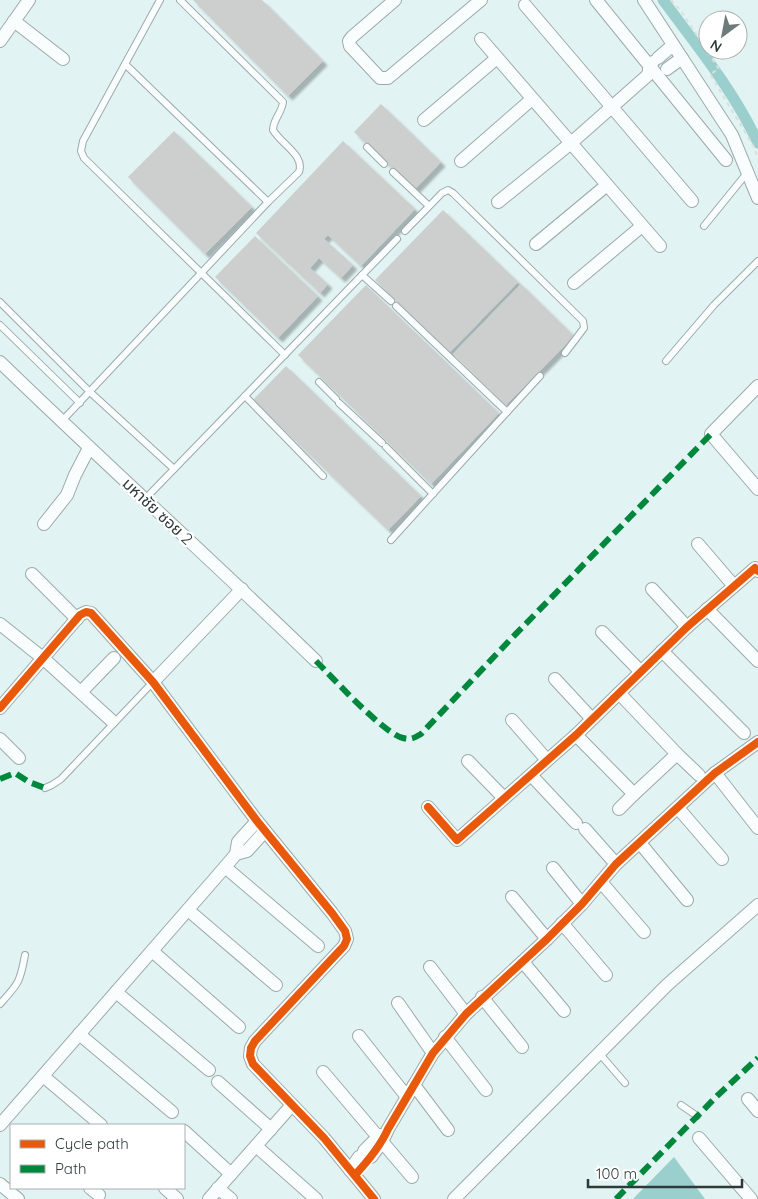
<svg xmlns="http://www.w3.org/2000/svg" width="758" height="1199" font-family="Quicksand,'Noto Sans Thai',sans-serif">
<style>
.water{fill:#9acfce}
.lines{fill:none;stroke-linecap:round;stroke-linejoin:round}
.canal{stroke:#9acfce;stroke-width:11}
.building{fill:#cccfcd;filter:url(#shadow)}
.service-casing{stroke:#9caaa9;stroke-width:8}
.minor-casing{stroke:#9caaa9;stroke-width:14}
.path{stroke:#d9dfde;stroke-width:2;stroke-dasharray:4 4;stroke-linecap:butt}
.service{stroke:#fafdfd;stroke-width:6}
.minor{stroke:#fafdfd;stroke-width:12}
.quiet{stroke:#00873e;stroke-width:6;stroke-dasharray:12 6;stroke-linecap:butt}
.cycleway-casing{stroke:#fff;stroke-width:11}
.cycleway{stroke:#e8590c;stroke-width:8}
.labels{text-anchor:middle;dominant-baseline:central;stroke-width:4.5;stroke-linejoin:round;paint-order:stroke}
.street-label{font-size:16px;fill:#2e3a3a;stroke:#fff}
</style>
<defs>
<filter id="shadow"><feDropShadow dx="4.5" dy="4.5" stdDeviation="1" flood-color="#0004"/></filter>
</defs>
<rect width="100%" height="100%" fill="#e1f3f2"/>
<polygon class="water" points="674,1157 705,1199 633,1199"/>
<g class="lines">
<path class="canal" d="M663 0C697 46 734 91 758 143"/>
</g>
<g class="building">
<polygon points="193,0 262,0 323,61 288,96"/>
<polygon points="381,104 441,162 414,190 354,132"/>
<polygon points="174,131 252,207 205,254 128,177"/>
<polygon points="343,141 415,209 361,266 328,235 324,239 353,265 341,278 319,258 310,268 328,284 320,293 256,233"/>
<polygon points="443,210 518,282 449,353 375,280"/>
<polygon points="255,236 318,296 278,338 215,277"/>
<polygon points="521,284 574,336 506,405 453,354"/>
<polygon points="366,285 499,413 431,484 298,355"/>
<polygon points="286,366 421,496 388,530 253,400"/>
</g>
<g class="lines">
<defs>
<g id="service">
<polyline points="160,0 83,141 81,151 84,158 285,355"/>
<polyline points="125,64 268,202"/>
<polyline points="367,147 384,164"/>
<polyline points="393,172 429,206"/>
<polyline points="704,226 747,173"/>
<polyline points="405,231 442,193 448,190 453,193 583,321 584,328 565,353"/>
<polyline points="362,275 391,301"/>
<polyline points="0,302 90,392 174,469"/>
<polyline points="0,325 80,403"/>
<polyline points="666,361 714,305 758,261"/>
<polyline points="319,382 336,399"/>
<polyline points="245,396 323,476"/>
<polyline points="339,403 382,443"/>
<polyline points="507,412 540,376"/>
<path d="M61 422 268 202 299 172C305 155 281 144 273 130 273 119 282 113 283 102L180 0"/>
<polyline points="386,447 433,494"/>
<polyline points="145,499 397,239"/>
<polyline points="391,540 507,412 396,306"/>
<polyline points="45,788 52,785 61,779 153,682"/>
<path d="M0 1004C18 984 20 983 25 955"/>
<polyline points="599,1053 625,1083"/>
<polyline points="681,1105 697,1116"/>
</g>
<g id="minor">
<polyline points="395,0 352,37 349,41 350,46 380,78 388,78 481,0"/>
<polyline points="596,0 726,160"/>
<polyline points="644,0 732,135 758,198"/>
<polyline points="525,5 692,201"/>
<polyline points="14,21 63,59"/>
<polyline points="481,39 660,246"/>
<polyline points="0,41 29,0"/>
<polyline points="658,58 673,45"/>
<polyline points="667,69 682,58"/>
<polyline points="424,120 497,58"/>
<polyline points="461,161 532,99"/>
<polyline points="498,202 571,143 648,75 650,65 653,62"/>
<polyline points="536,244 607,185"/>
<polyline points="574,283 642,226"/>
<path d="M0 362C104 463 212 560 316 661"/>
<polyline points="758,386 711,434 758,489"/>
<polyline points="44,524 67,495 75,475 89,448"/>
<polyline points="698,544 734,586"/>
<polyline points="32,574 77,619"/>
<polyline points="652,589 687,627"/>
<polyline points="707,609 758,661"/>
<polyline points="0,624 44,659 112,721"/>
<polyline points="602,632 640,671"/>
<polyline points="662,651 744,733"/>
<polyline points="555,679 592,719"/>
<polyline points="153,682 242,589"/>
<polyline points="81,692 114,658"/>
<polyline points="0,708 80,615 86,612 91,613 153,682 257,821 332,913 345,931 347,939 344,946 255,1041 251,1048 250,1056 253,1064 324,1138 374,1199"/>
<polyline points="512,720 547,760"/>
<polyline points="576,735 634,794 677,754 619,693"/>
<polyline points="0,739 19,758"/>
<polyline points="677,754 699,775"/>
<polyline points="468,761 504,798"/>
<polyline points="715,773 758,828"/>
<polyline points="531,775 576,823"/>
<polyline points="428,807 457,840 576,735 687,627 755,568 758,571"/>
<polyline points="678,808 722,859"/>
<polyline points="619,809 634,794"/>
<polyline points="585,829 616,864"/>
<polyline points="640,843 687,900"/>
<polyline points="236,854 247,851 265,831"/>
<polyline points="225,867 318,946"/>
<polyline points="553,868 582,904"/>
<polyline points="601,882 644,932"/>
<polyline points="512,897 547,939"/>
<polyline points="188,910 276,985"/>
<polyline points="562,923 606,975"/>
<polyline points="152,951 239,1027"/>
<polyline points="523,962 564,1011"/>
<polyline points="430,967 466,1014"/>
<polyline points="116,992 209,1070"/>
<polyline points="482,997 522,1047"/>
<polyline points="398,1003 433,1053"/>
<polyline points="79,1034 172,1112"/>
<polyline points="359,1036 407,1097"/>
<polyline points="445,1037 486,1090"/>
<polyline points="323,1072 412,1177"/>
<polyline points="43,1076 101,1125"/>
<polyline points="218,1082 271,1129"/>
<polyline points="414,1085 448,1130"/>
<polyline points="748,1099 758,1111"/>
<polyline points="0,1125 225,867 236,854 238,842 257,821"/>
<polyline points="184,1131 231,1174"/>
<polyline points="699,1138 751,1199"/>
<polyline points="256,1146 316,1199"/>
<polyline points="364,1151 380,1135"/>
<polyline points="371,1157 382,1142 388,1129 433,1053 466,1014 547,939 582,904 616,864 715,773 758,742"/>
<polyline points="350,1170 359,1157"/>
<polyline points="0,1184 18,1199"/>
<polyline points="90,1188 99,1195"/>
<polyline points="165,1188 177,1199"/>
<polyline points="218,1188 231,1199"/>
<polyline points="209,1199 292,1105"/>
<polyline points="454,1199 667,985 758,905"/>
</g>
</defs>
<use href="#service" class="service-casing"/>
<use href="#minor" class="minor-casing"/>
<polyline class="path" points="671,0 681,11 719,69 710,74 754,147 758,159"/>
<use href="#service" class="service"/>
<use href="#minor" class="minor"/>
<g class="quiet">
<path d="M316 661C332 677 384 734 403 738 411 740 414 738 421 734L508 642 711 434"/>
<polyline points="0,779 15,773 29,782 45,788"/>
<polyline points="616,1199 717,1096 758,1058"/>
</g>
<defs>
<g id="cycleway">
<polyline points="0,708 80,615 86,612 91,613 153,682 257,821 332,913 345,931 347,939 344,946 255,1041 251,1048 250,1056 253,1064 324,1138 374,1199"/>
<polyline points="428,807 457,840 576,735 687,627 755,568 758,571"/>
<path d="M355 1175C368 1161 380 1147 388 1129L433 1053 466 1014 547 939 582 904 616 864 715 773 758 742"/>
</g>
</defs>
<use href="#cycleway" class="cycleway-casing"/>
<use href="#cycleway" class="cycleway"/>
</g>
<g class="labels">
<g class="street-label">
<text transform="translate(158 511) rotate(43)">มหาชัย ซอย 2</text>
</g>
</g>
<rect x="10" y="1124" width="175" height="65" fill="#ffffff" stroke="#abb0b0"/>
<rect x="20" y="1140" width="25" height="8" fill="#e8590c" stroke="#abb0b0"/>
<text x="55" y="1149" font-size="15" fill="#2e3a3a">Cycle path</text>
<rect x="20" y="1165" width="25" height="8" fill="#00873e" stroke="#abb0b0"/>
<text x="55" y="1174" font-size="15" fill="#2e3a3a">Path</text>
<g transform="translate(723 35) rotate(212)"><circle r="24" fill="#ffffff" stroke="#abb0b0"/>
<path d="M0-4L9 19L0 12L-9 19Z" fill="#6d7b7a"/>
<text y="-8" font-size="14" font-weight="bold" text-anchor="middle" fill="#2e3a3a">N</text>
</g>
<path d="M588 1179v8h154v-8" fill="none" stroke="#2e3a3a" stroke-width="2.5"/>
<text x="596" y="1179" font-size="15" fill="#2e3a3a" stroke="#ffffff" stroke-width="4" paint-order="stroke">100 m</text>
</svg>
